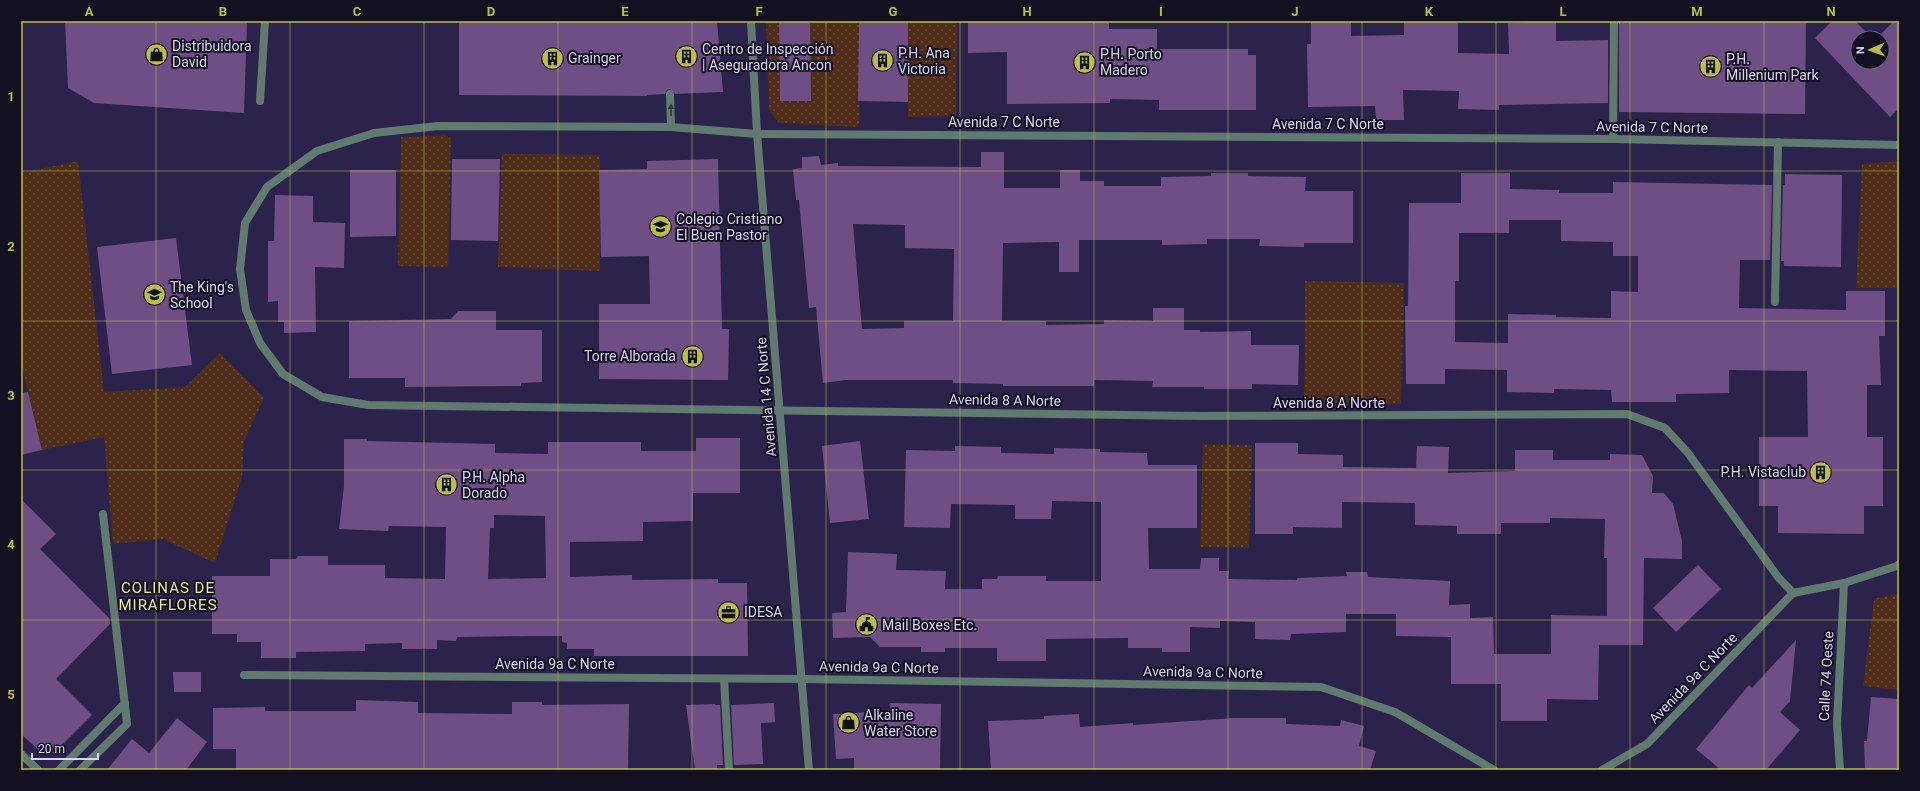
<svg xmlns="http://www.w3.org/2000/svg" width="1920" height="791" font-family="Roboto,sans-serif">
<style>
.grass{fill:url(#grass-dots)}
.building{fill:#6f4e86;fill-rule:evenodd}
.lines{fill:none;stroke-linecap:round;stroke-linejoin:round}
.service{stroke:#607a70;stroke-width:8}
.minor{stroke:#607a70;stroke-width:8}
.tertiary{stroke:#607a70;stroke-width:8}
.oneway{fill:#2e353d}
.grid{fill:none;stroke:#bcbf43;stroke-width:1;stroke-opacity:0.55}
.labels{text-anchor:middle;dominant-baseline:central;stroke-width:4;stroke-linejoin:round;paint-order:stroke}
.poi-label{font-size:14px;fill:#d9d6f1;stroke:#131022;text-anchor:start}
.street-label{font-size:14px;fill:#d9d6f1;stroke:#131022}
.neighbourhood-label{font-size:15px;letter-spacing:1px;fill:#e7eb9c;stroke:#131022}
.neatline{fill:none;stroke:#bcbf43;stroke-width:1.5}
.grid-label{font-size:13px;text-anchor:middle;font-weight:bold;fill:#bcbf43}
</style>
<defs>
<pattern id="grass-dots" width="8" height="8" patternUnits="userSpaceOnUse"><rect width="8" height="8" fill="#4f2d19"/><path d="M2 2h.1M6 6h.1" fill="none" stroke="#684b3b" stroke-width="1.8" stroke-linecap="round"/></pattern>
</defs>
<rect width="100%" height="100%" fill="#2b234c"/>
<g class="grass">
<polygon points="766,21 862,21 859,127 779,123 769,110"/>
<polygon points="908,21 957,21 956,116 908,117"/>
<polygon points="446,135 451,139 448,267 398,266 401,137"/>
<polygon points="502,154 600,155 600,271 498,267"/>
<polygon points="78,161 104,392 185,387 220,353 264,398 244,441 242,477 215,563 163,539 113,544 104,437 42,450 21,363 21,173"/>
<polygon points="1899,161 1899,288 1856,288 1862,164"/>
<polygon points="1305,281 1404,283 1401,404 1304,406"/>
<polygon points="1203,444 1252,445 1249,548 1200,547"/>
<polygon points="1894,594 1899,596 1899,690 1863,686 1874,599"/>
</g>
<g class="building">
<polygon points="65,21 247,21 244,113 94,103 68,88"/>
<polygon points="459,21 717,21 723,92 675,94 670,89 667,90 665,94 647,95 647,96 459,95"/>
<polygon points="779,21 810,21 811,101 780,101"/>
<polygon points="859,21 908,21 908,102 858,101"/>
<polygon points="968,21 1109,21 1109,29 1157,29 1157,49 1248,49 1248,55 1256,55 1256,110 1159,110 1159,100 1110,99 1110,103 1007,104 1007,52 968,53"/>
<polygon points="1311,21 1351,21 1351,36 1404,35 1404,21 1458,21 1458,53 1509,54 1508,23 1556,21 1556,41 1608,40 1608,103 1499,105 1499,110 1458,109 1459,91 1403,90 1404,120 1376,120 1375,106 1308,107 1307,44 1311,44"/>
<polygon points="1619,21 1806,21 1805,114 1619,112"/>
<polygon points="1832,21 1855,21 1872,38 1858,38 1858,62 1882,62 1882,38 1877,38 1894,21 1899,21 1899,108 1890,117 1815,38"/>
<path d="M981 152H1004V188H1060V170H1080V181H1104V186H1161V177L1211 176V173H1248V176L1306 177 1305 191H1353V243H1304V247L1259 246 1260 239H1207V244L1162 245V240H1079V272H1059V242L1003 243 1002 321H1046V325L1104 324V320L1153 321V308H1184V330H1200V332L1251 331V345H1299L1298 385 1252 384V389H1204V387H1152L1153 381 1094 380V386H1003V384L953 383V380H846L823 383 816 307 809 308 799 200H796L793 169 802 168V157L819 156 821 165 838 163V166L981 167ZM853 224 905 225V248L954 249 953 321H904V328L862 329Z"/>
<polygon points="452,159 500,159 498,241 451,240"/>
<polygon points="718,159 722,329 729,329 728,380 599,379 599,304 650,304 649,256 601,257 599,170 647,169 647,161"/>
<polygon points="350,170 396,170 396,236 350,237"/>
<path d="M1461 173H1510V189L1559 190V193H1613V182L1772 185 1770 260H1740L1739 308 1846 310V291H1885V336H1879L1881 385H1867V437H1883V506H1864V534L1778 533V506H1759V437H1808L1807 371 1729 370V393L1676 394V402H1612L1611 390 1554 389V393L1507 392V370L1445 369V384H1406L1405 306H1408L1409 203H1461ZM1509 220H1561V241L1613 242V256H1638V292L1611 291V318L1556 317V315L1508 314V343L1455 342V281H1459V233H1509Z"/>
<polygon points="1785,174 1842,175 1841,267 1784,266 1784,261 1781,261 1783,185 1785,185"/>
<polygon points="275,195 313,196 313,222 345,223 344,268 315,267 316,332 284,333 284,322 278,322 278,301 268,302 268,241 274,241"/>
<polygon points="176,238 192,365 112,374 97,247"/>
<polygon points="458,311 496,311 496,330 542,330 542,382 521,383 521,386 405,387 405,378 349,378 349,321 451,319"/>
<polygon points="28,392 42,450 21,455 21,393"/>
<path d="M696 438H740V493H693V521L643 522V541L570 542V577L632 575V580L718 579V583H747L748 656H594V649H567V643L562 642V636H529L457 637 456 641 437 640V649H402V643L365 644V651L296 652V658H261V642H237V634H212V576H270V559H296L298 556H328V565H385V578L445 579 446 527 389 526 388 531 339 529 344 486V439H367V441L495 444V453L548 454V442H641V451H696ZM494 515 545 516 546 578 488 579 490 528H494Z"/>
<polygon points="860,441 869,519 830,523 822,446"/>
<polygon points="1255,443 1298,443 1298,454 1343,455 1343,467 1416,468 1417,446 1449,447 1448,473 1515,471 1515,450 1553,450 1553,460 1610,460 1610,454 1642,455 1653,476 1652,493 1664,493 1673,504 1682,541 1682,559 1644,558 1643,645 1599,645 1598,700 1547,699 1547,721 1501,721 1501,684 1451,684 1451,637 1396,636 1396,614 1346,614 1346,632 1291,634 1290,640 1255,639 1255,622 1220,621 1220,628 1190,627 1190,652 1162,652 1162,648 1128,648 1128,638 1046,639 1046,661 997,661 997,648 945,648 945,652 921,652 921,647 880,647 870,637 833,638 832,613 846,612 848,552 897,554 896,570 946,571 945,589 982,589 982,579 997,579 998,576 1046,576 1046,581 1101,581 1101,502 1052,501 1051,519 1015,519 1015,505 951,504 950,528 904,527 906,450 955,451 955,446 1001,447 1001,453 1054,454 1054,448 1100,449 1100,452 1147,453 1148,465 1197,465 1197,528 1148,528 1149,569 1200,569 1201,558 1219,558 1219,571 1229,571 1228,579 1297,580 1297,578 1347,576 1346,572 1367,572 1368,577 1450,581 1449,605 1470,604 1470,618 1493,617 1494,654 1551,654 1551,615 1607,616 1607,558 1604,558 1605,519 1550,518 1550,523 1501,523 1501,534 1457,534 1457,526 1415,525 1415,503 1342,502 1342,528 1293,527 1293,534 1255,534"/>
<polygon points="21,499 56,534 40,549 109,618 110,624 56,679 92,715 56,751 49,743 41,752 21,734"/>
<polygon points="1698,565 1721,589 1676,632 1653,608"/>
<polygon points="1796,640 1790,701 1780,712 1800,730 1766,770 1721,770 1696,749 1749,685 1752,688"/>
<polygon points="173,672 201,672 201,692 174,692"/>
<polygon points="1871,697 1899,699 1899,770 1865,770 1864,741 1867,741"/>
<polygon points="356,700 418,702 418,713 512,714 512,702 542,702 542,705 629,704 628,770 236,770 236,749 213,749 213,708 265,707 265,711 356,711"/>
<polygon points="774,703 775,722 761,723 763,764 734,765 731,705"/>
<polygon points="890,703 941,704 940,770 854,770 854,758 836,759 833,714 890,711"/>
<polygon points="715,704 715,705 720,705 723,765 717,765 717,770 695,770 686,705"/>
<polygon points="1079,714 1080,727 1133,723 1133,725 1234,718 1286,718 1286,724 1340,726 1341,720 1364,726 1359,746 1376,751 1370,770 991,770 988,721 1044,719 1044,716"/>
<polygon points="177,718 207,742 186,770 107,770 132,739 149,753"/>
</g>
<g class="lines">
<g class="service">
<polyline points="670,94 671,127"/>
<polyline points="260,101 265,21"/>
<polyline points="1613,139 1614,21"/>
<polyline points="724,679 729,770"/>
<polyline points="59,770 125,703"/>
<polyline points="80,770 127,724 103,514"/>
</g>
<g class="minor">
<polyline points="1775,302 1778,142"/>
<polyline points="1793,593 1778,577 1688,453 1665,428 1627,414 1200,416 368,405 322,397 283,374 260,343 246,310 240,269 245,223 267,187 317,151 374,133 438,126 671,127 757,134 1613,139 1899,145"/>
<polyline points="1793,593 1844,583 1897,566 1899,564"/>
<polyline points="244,675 802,679 1321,687 1395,712 1494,770"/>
<polyline points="21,754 38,770"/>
<polyline points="1602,770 1647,744 1793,593"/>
<polyline points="1840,770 1837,724 1844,583"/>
</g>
<polyline class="tertiary" points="751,21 757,134 809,770"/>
</g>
<defs><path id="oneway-solid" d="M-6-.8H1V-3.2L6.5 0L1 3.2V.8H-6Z"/></defs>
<use class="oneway" href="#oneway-solid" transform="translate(671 110) rotate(-90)"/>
<path class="grid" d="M156 21V770M290 21V770M424 21V770M558 21V770M692 21V770M826 21V770M960 21V770M1094 21V770M1228 21V770M1362 21V770M1496 21V770M1630 21V770M1764 21V770M21 171H1899M21 321H1899M21 470H1899M21 620H1899"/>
<defs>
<symbol id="shop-disc" viewBox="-11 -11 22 22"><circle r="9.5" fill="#bcbf43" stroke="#131022"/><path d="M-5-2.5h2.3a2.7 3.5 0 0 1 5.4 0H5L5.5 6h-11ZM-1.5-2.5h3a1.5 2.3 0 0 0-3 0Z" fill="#111"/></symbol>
<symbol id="building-disc" viewBox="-11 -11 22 22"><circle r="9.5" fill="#bcbf43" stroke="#131022"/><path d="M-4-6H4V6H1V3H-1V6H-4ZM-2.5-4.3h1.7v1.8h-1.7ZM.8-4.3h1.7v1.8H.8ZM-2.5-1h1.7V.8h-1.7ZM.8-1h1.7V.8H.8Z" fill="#111"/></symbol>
<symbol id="school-disc" viewBox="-11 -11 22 22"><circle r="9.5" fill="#bcbf43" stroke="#131022"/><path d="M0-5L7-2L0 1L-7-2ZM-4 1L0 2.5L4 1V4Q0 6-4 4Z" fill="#111"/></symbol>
<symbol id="office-disc" viewBox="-11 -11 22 22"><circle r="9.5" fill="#bcbf43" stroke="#131022"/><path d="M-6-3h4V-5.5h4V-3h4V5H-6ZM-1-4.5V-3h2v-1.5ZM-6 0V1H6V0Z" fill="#111"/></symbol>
<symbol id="civic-disc" viewBox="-11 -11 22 22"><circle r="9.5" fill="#bcbf43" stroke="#131022"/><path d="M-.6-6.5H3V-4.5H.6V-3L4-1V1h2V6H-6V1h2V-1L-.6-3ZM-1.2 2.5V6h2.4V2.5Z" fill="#111"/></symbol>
</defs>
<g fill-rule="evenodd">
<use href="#shop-disc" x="144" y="42" width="25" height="25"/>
<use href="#building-disc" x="674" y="44" width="25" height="25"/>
<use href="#building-disc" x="540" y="46" width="25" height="25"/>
<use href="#building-disc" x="870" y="48" width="25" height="25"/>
<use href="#building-disc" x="1072" y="50" width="25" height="25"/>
<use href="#building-disc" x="1698" y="54" width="25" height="25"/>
<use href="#school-disc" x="648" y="214" width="25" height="25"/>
<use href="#school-disc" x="142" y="282" width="25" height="25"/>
<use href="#building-disc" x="680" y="344" width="25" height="25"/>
<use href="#building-disc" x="1808" y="460" width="25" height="25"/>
<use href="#building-disc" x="434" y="472" width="25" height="25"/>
<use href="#office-disc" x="716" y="600" width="25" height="25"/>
<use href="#civic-disc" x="854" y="612" width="25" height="25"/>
<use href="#shop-disc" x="836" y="710" width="25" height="25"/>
</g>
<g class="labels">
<g class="poi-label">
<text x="172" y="46">Distribuidora<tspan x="172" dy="16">David</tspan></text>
<text x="702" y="49">Centro de Inspección<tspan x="702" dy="16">| Aseguradora Ancon</tspan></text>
<text x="898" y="53">P.H. Ana<tspan x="898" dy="16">Victoria</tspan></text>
<text x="1100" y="54">P.H. Porto<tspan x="1100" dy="16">Madero</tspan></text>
<text x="568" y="58">Grainger</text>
<text x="1726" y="59">P.H.<tspan x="1726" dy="16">Millenium Park</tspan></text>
<text x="676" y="219">Colegio Cristiano<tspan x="676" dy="16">El Buen Pastor</tspan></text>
<text x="170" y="287">The King's<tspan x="170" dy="16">School</tspan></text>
<text x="676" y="356" text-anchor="end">Torre Alborada</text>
<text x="1806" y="472" text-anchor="end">P.H. Vistaclub</text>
<text x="462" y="477">P.H. Alpha<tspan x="462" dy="16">Dorado</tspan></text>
<text x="744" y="612">IDESA</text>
<text x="882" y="625">Mail Boxes Etc.</text>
<text x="864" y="715">Alkaline<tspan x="864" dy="16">Water Store</tspan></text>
</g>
<g class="street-label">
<text x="1004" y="122">Avenida 7 C Norte</text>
<text x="1328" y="124">Avenida 7 C Norte</text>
<text transform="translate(1652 127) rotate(1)">Avenida 7 C Norte</text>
<text transform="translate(766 397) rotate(-95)">Avenida 14 C Norte</text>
<text transform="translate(1005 400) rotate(1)">Avenida 8 A Norte</text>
<text x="1329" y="403">Avenida 8 A Norte</text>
<text x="555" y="664">Avenida 9a C Norte</text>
<text transform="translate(879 667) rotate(1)">Avenida 9a C Norte</text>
<text transform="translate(1203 672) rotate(1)">Avenida 9a C Norte</text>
<text transform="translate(1826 676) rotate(-87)">Calle 74 Oeste</text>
<text transform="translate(1693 678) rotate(-46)">Avenida 9a C Norte</text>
</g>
<g class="neighbourhood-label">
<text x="168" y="588">COLINAS DE<tspan x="168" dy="17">MIRAFLORES</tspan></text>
</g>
</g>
<rect width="1920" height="791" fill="none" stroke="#131022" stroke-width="44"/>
<g transform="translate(1870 50) rotate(268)"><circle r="19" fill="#131022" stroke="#625f75"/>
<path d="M0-3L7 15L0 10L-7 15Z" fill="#bcbf43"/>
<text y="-6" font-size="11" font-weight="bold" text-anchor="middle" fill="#d9d6f1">N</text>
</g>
<path d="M32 753v6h66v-6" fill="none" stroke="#d9d6f1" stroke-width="2"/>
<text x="38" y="753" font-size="12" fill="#d9d6f1" stroke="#131022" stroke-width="3" paint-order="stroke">20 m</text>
<rect x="22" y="22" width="1876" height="747" class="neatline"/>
<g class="grid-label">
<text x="89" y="16">A</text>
<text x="223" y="16">B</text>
<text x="357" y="16">C</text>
<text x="491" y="16">D</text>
<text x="625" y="16">E</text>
<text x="759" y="16">F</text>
<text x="893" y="16">G</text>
<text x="1027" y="16">H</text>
<text x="1161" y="16">I</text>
<text x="1295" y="16">J</text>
<text x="1429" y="16">K</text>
<text x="1563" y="16">L</text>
<text x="1697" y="16">M</text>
<text x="1831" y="16">N</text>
<text x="11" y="101">1</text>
<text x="11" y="251">2</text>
<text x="11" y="400">3</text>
<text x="11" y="549">4</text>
<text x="11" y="699">5</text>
</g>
</svg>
